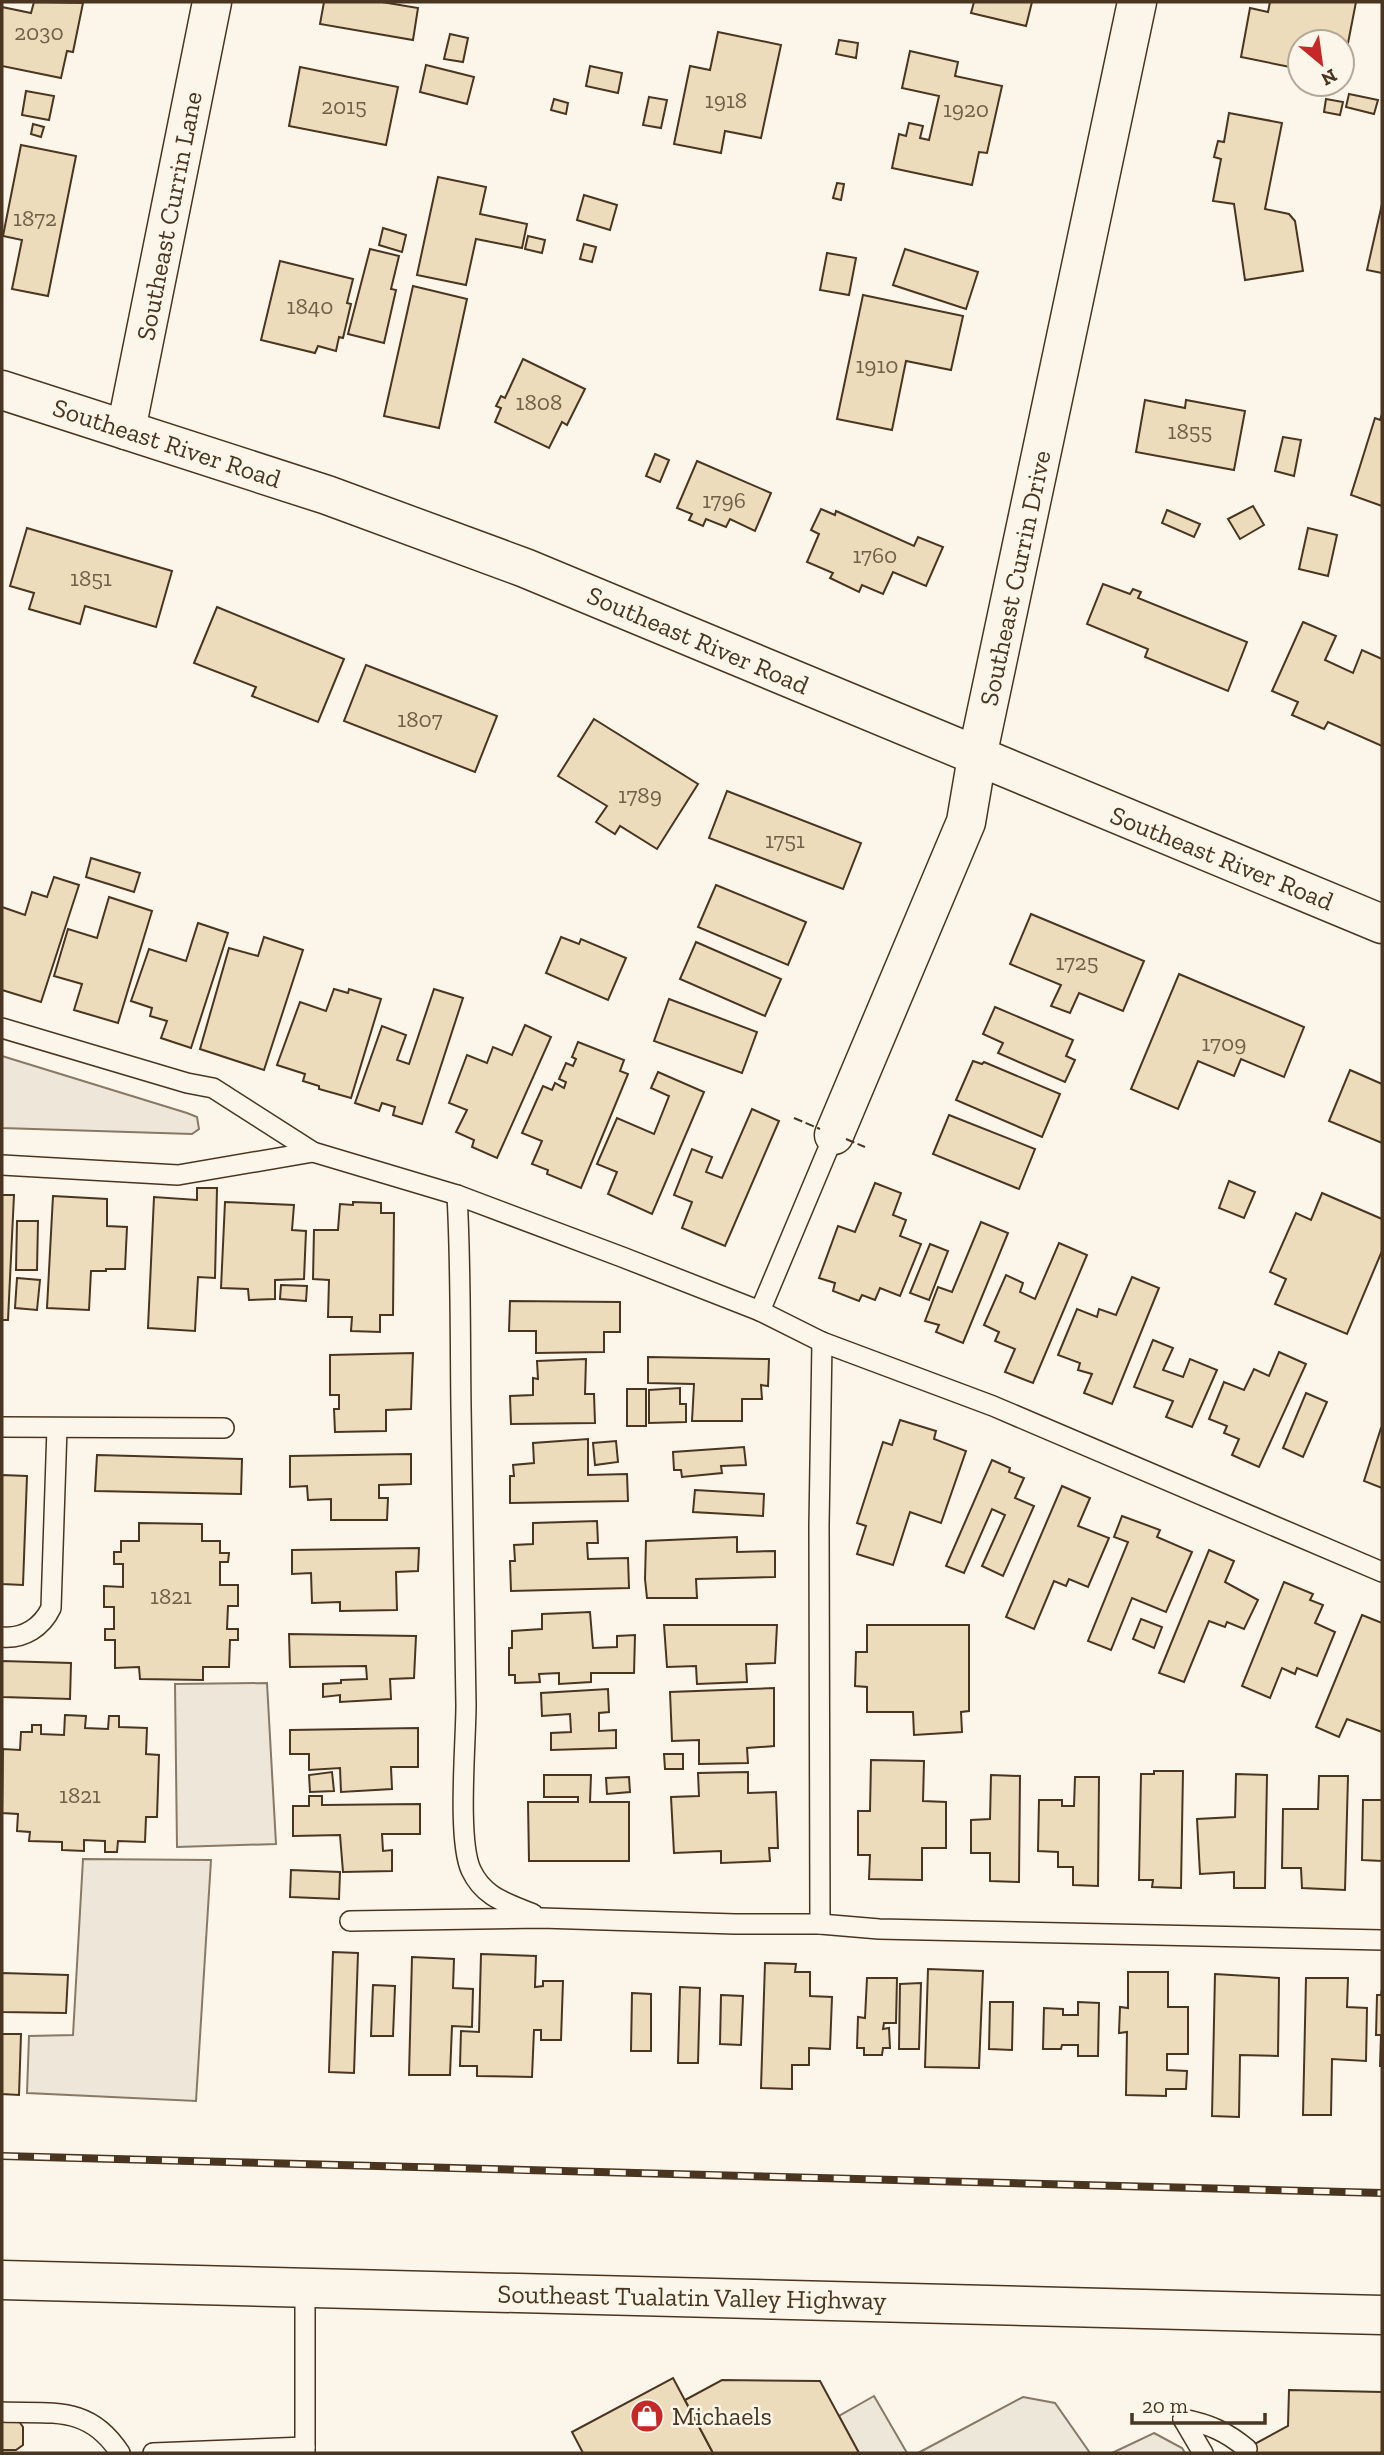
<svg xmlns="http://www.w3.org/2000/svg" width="1384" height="2455" font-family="'Zilla Slab',serif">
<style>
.green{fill:#ede6d9;stroke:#887966;stroke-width:2}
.parking{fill:#ede7d9;stroke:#887966;stroke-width:2}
.building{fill:#ecdcbc;stroke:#4a3520;stroke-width:2}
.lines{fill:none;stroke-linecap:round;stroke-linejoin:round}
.service-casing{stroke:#4a3520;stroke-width:22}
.minor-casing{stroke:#4a3520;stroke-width:41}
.secondary-casing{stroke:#4a3520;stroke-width:41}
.primary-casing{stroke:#4a3520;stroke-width:41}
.service{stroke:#fbf6e9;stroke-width:19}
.minor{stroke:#fbf6e9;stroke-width:38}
.secondary{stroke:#fbf6e9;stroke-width:38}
.primary{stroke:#fbf6e9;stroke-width:38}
.rail-casing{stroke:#4a3520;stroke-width:8}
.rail{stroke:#fbf6e9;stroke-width:5;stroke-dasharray:16;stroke-linecap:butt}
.fence{stroke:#4a3520;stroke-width:2;stroke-dasharray:9 3.5;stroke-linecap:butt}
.labels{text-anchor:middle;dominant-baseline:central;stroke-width:5;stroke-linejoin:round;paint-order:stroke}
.number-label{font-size:23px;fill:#725f47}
.street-label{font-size:26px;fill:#4a3520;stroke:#fbf6e9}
.poi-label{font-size:26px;fill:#4a3520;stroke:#fbf6e9;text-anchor:start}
</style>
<rect width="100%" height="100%" fill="#fbf6e9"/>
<g class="green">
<polygon points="2,1056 187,1113 197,1117 199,1129 192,1134 2,1128"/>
<polygon points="267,1683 276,1844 177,1847 175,1684"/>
<polygon points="83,1859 211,1860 196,2101 27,2093 29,2036 73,2035"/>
</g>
<g class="parking">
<polygon points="874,2396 907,2453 859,2453 839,2416"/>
<polygon points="1023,2397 1055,2403 1090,2453 918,2453"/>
<polygon points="1154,2433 1182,2448 1185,2453 1112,2453"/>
</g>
<g class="building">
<polygon points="34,2 83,3 73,52 67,51 61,78 2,66 2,7 31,13"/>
<polygon points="324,2 382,2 418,8 413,40 320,24"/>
<polygon points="974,2 1032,2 1026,26 971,13"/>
<polygon points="1270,2 1356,2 1342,74 1342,42 1300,42 1300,69 1241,57 1250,8 1268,12"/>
<polygon points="718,32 781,45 761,138 725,131 721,153 674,144 690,66 710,70"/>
<polygon points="450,34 468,38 463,62 444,59"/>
<polygon points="839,40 858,43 856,58 836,54"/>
<polygon points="910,51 958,62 955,76 1002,86 987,153 979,152 972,185 892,168 899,134 906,136 909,123 923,126 920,138 929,140 939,96 902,88"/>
<polygon points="426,65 474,77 467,104 420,92"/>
<polygon points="590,66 622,73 618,93 586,86"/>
<polygon points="300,67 398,87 386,145 289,126"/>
<polygon points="26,91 54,96 49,120 22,115"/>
<polygon points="1349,94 1378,100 1374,114 1346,107"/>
<polygon points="649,97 667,100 661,128 643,125"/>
<polygon points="554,99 568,103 566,114 551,110"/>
<polygon points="1326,99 1343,102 1340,115 1324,112"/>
<polygon points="1229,113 1282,123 1265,209 1289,214 1295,221 1303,271 1245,280 1234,204 1213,201 1221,159 1214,157 1218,141 1224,142"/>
<polygon points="33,124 44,127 41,137 31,134"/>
<polygon points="21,145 76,156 48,296 12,289 22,240 3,236"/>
<polygon points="438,177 486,187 480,214 527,224 522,248 476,239 466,285 417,275"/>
<polygon points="837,183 844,184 841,200 833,198"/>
<polygon points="584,195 617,205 610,230 577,220"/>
<polygon points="1382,204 1382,273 1367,270"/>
<polygon points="383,228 406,235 402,252 379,245"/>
<polygon points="528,236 545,240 542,253 525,249"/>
<polygon points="584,244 596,247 592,262 580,259"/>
<polygon points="370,249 399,256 391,289 396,290 384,343 348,334"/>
<polygon points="905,249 978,272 966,309 893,285"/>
<polygon points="827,253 856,258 849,295 820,290"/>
<polygon points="280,261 353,279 347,303 351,304 343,338 339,337 336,351 318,346 315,353 261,340"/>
<polygon points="413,286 467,299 439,428 384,416"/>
<polygon points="863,295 963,316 951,370 906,361 892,430 837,419"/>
<polygon points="523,359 585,389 567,425 562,422 549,448 495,422 501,408 496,406 501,396 505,398"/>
<polygon points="1145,400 1185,408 1186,400 1245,411 1234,470 1136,452"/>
<polygon points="1382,414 1382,506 1351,495 1375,418 1380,420"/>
<polygon points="1283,437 1301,440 1294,476 1275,471"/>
<polygon points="655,454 669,460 660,482 646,476"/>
<polygon points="697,461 771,493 755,531 730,519 726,527 706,519 703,526 689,520 692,514 677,508"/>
<polygon points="1253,506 1264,525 1240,539 1228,519"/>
<polygon points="821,509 835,515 836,511 914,546 918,537 943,547 926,586 893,572 883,594 862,585 859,592 830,578 833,573 807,562 819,534 811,530"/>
<polygon points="1167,510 1200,524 1194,537 1162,523"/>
<polygon points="27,528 172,571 156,627 85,606 80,624 29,609 34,593 10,586"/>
<polygon points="1308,528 1337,535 1328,576 1299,569"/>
<polygon points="1103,584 1130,594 1133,589 1141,592 1138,598 1247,642 1228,691 1145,657 1148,649 1087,624"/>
<polygon points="217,607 344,659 318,722 252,696 256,687 194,663"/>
<polygon points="1303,622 1336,636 1325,660 1353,673 1362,650 1382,659 1382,746 1328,722 1324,729 1292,715 1298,702 1272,691"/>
<polygon points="366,665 497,716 475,772 344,721"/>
<polygon points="594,719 698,784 657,849 620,826 615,834 596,822 607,806 558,776"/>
<polygon points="727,791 861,843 843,889 709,838"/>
<polygon points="91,858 140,873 134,892 86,877"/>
<polygon points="54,877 79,885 41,1002 2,990 2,907 25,915 32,892 47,897"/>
<polygon points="716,885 806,922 788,965 698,927"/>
<polygon points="109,897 152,911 118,1023 74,1010 82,984 54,976 68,929 97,938"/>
<polygon points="1031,914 1144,961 1123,1011 1079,993 1070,1013 1051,1006 1061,985 1010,964"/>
<polygon points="198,923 228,933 191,1048 161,1038 167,1021 150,1016 152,1008 131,1001 149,949 186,961"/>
<polygon points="264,937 303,950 264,1070 200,1049 229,948 258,956"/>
<polygon points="561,937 579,944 581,939 626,958 608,1000 546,973"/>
<polygon points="696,942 781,979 765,1016 680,979"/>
<polygon points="1179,974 1304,1027 1284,1077 1241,1059 1234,1076 1198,1061 1178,1109 1131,1089"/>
<polygon points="334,989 348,993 349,989 381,999 351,1098 319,1089 319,1086 303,1081 305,1074 277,1065 300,1002 326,1011"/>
<polygon points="434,989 463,998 422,1124 393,1115 395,1107 382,1103 379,1111 355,1103 382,1026 406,1035 397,1060 409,1064"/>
<polygon points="669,999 757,1032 742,1073 654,1041"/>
<polygon points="995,1007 1073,1040 1066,1056 1075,1060 1065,1082 998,1053 1003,1043 983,1034"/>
<polygon points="525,1025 551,1037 497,1158 472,1147 474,1140 456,1132 467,1110 449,1103 467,1055 487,1063 493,1047 512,1055"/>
<polygon points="578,1042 624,1060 620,1071 628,1074 581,1188 547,1174 548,1170 532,1164 542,1141 522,1133 543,1086 552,1090 555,1083 564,1088 566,1082 559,1079 566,1063 573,1066 576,1059 572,1057"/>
<polygon points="973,1061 982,1064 984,1062 1060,1094 1042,1137 956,1100"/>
<polygon points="1350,1070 1382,1084 1382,1143 1329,1121"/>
<polygon points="658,1072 704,1092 652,1214 608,1194 617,1172 597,1164 617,1118 654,1134 669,1096 651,1088"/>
<polygon points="752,1109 779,1121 725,1246 682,1228 692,1202 674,1195 692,1149 712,1157 706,1172 722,1178"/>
<polygon points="949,1115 1035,1149 1019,1189 933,1154"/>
<polygon points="1229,1181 1255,1192 1244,1218 1219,1208"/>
<polygon points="875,1183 901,1193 893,1215 906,1220 900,1236 921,1244 900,1296 880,1288 875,1300 862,1295 859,1301 833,1291 835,1283 819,1278 838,1226 855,1232"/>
<polygon points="197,1188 217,1188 215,1278 198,1277 195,1331 148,1328 154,1197 197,1200"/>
<polygon points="1322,1193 1382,1219 1382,1251 1347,1334 1275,1304 1286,1279 1270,1272 1296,1213 1311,1220"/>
<polygon points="2,1195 14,1195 8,1320 2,1320"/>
<polygon points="53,1196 107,1199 107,1226 127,1227 125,1269 106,1269 106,1271 91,1271 89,1310 47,1308"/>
<polygon points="225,1202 294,1205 292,1230 306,1231 304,1279 275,1280 275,1299 249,1300 248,1289 221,1288"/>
<polygon points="353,1202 381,1203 381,1213 394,1213 393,1315 380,1315 380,1332 351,1331 352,1317 328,1317 329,1280 313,1279 314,1230 338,1230 340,1204 353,1205"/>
<polygon points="17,1221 38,1221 37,1270 16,1270"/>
<polygon points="981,1222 1008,1233 963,1343 936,1332 939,1325 925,1321 938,1287 952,1292"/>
<polygon points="1059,1243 1087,1255 1033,1383 1005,1372 1015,1349 995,1341 999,1332 984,1325 1006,1275 1023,1283 1020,1292 1035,1299"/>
<polygon points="930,1244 948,1251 929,1300 910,1293"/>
<polygon points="1132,1277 1159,1288 1112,1404 1084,1393 1092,1374 1078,1370 1080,1363 1058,1355 1077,1309 1097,1317 1099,1309 1116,1315"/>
<polygon points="17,1278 40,1280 37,1310 15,1308"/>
<polygon points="281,1285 307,1286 306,1301 280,1299"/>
<polygon points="510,1301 620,1302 620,1332 604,1332 604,1352 536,1353 536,1331 509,1331"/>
<polygon points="1153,1340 1173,1348 1163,1370 1183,1377 1190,1359 1217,1370 1192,1427 1166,1417 1173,1401 1134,1387"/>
<polygon points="1279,1352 1306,1364 1259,1467 1232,1455 1239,1439 1224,1433 1227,1426 1209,1419 1224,1382 1244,1390 1254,1369 1269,1376"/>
<polygon points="413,1353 411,1409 386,1410 386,1431 335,1432 334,1409 339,1409 339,1395 330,1395 330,1355"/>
<polygon points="648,1357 769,1359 768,1386 761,1385 762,1399 742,1399 742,1421 692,1421 694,1384 648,1383"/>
<polygon points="586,1359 585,1394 594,1394 595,1423 511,1424 510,1396 533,1395 533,1378 538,1379 537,1361"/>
<polygon points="680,1388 680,1404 686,1404 686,1422 649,1423 649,1390"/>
<rect x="627" y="1389" width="19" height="37"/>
<polygon points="1306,1393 1327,1402 1303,1457 1283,1448"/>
<polygon points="900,1420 936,1431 934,1439 966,1451 941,1523 910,1512 893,1565 857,1554 866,1526 857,1523 883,1442 892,1445"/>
<polygon points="1381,1428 1382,1428 1382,1488 1364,1481"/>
<polygon points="588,1439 588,1475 627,1474 628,1501 510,1503 510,1476 514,1476 513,1465 534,1463 533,1443"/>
<polygon points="616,1441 618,1462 595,1465 593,1443"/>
<polygon points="744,1447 746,1465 721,1466 722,1473 682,1477 681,1470 674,1470 673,1452"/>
<polygon points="411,1454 411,1484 379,1485 379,1498 388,1498 387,1520 331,1520 331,1499 308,1500 307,1486 290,1487 290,1456"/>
<polygon points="97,1455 242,1459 241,1494 95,1491"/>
<polygon points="992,1460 1010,1468 1009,1472 1024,1478 1015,1498 1034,1506 1003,1576 982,1566 1005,1515 992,1509 964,1573 946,1566"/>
<polygon points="2,1475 27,1476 23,1585 2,1584"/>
<polygon points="1062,1486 1090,1498 1078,1526 1109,1538 1088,1587 1069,1579 1066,1586 1054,1581 1034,1629 1006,1617"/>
<polygon points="695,1490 764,1494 763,1516 693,1512"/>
<polygon points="1122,1516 1160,1530 1157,1537 1192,1552 1166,1612 1132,1598 1111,1650 1088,1641 1128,1542 1114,1537"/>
<polygon points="597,1521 598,1543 587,1543 588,1559 628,1558 629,1588 511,1591 510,1561 515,1561 514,1545 533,1544 533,1523"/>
<polygon points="139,1523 202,1524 202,1541 220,1541 220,1553 229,1553 228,1562 220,1562 220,1585 238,1585 238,1606 228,1606 227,1629 238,1629 238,1640 230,1640 229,1667 203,1667 203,1680 140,1679 139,1667 115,1668 115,1640 105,1640 105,1629 114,1629 114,1607 104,1607 104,1586 123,1587 123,1564 114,1564 114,1552 121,1552 121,1541 139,1541"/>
<polygon points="737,1537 737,1552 775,1551 775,1577 696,1579 697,1598 647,1598 645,1579 646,1541"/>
<polygon points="419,1548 418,1571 396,1572 397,1610 340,1611 340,1602 312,1603 311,1573 292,1574 292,1550"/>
<polygon points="1209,1550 1234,1561 1225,1582 1258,1600 1244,1629 1227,1622 1225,1627 1209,1621 1184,1682 1159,1673"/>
<polygon points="1284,1582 1313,1594 1310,1600 1323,1605 1315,1623 1335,1632 1317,1676 1297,1668 1295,1674 1282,1668 1270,1698 1242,1686"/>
<polygon points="590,1612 593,1648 617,1647 617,1636 635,1635 634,1673 591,1673 591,1682 559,1684 559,1673 539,1674 540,1682 515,1683 515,1675 509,1675 509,1648 512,1648 512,1631 542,1629 542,1614"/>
<polygon points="1362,1615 1382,1623 1382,1732 1347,1719 1339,1737 1316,1727"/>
<polygon points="1141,1619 1162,1627 1154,1648 1133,1639"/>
<polygon points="664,1625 777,1625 775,1663 746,1664 747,1682 697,1684 696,1666 667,1667"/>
<polygon points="867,1625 969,1625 969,1711 961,1712 962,1732 914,1735 913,1712 867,1712 867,1687 855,1686 856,1652 867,1652"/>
<polygon points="289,1634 416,1636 414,1678 390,1679 391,1699 340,1702 340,1695 323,1697 323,1684 341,1683 341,1680 367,1679 366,1666 290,1667"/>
<polygon points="2,1661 71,1663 70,1699 2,1697"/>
<polygon points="774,1688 774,1746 747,1748 748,1763 699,1764 699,1740 672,1741 670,1692"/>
<polygon points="608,1689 609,1712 599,1713 599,1731 616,1730 616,1748 551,1750 551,1733 571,1732 570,1714 542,1716 541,1693"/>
<polygon points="65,1715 86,1716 85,1728 108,1729 109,1716 119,1716 119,1727 147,1728 146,1754 159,1755 157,1817 146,1817 145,1842 118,1841 117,1852 105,1852 105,1841 84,1840 84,1851 62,1850 62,1842 29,1841 30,1832 17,1831 18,1814 2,1813 3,1749 20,1750 21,1732 32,1732 32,1725 41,1725 41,1734 64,1735"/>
<polygon points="418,1728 418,1767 391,1767 392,1789 341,1792 340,1768 309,1770 309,1754 290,1754 290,1730"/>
<polygon points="664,1754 683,1754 683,1769 665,1769"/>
<polygon points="871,1760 924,1761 923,1801 946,1802 946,1848 922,1848 922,1880 869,1879 870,1855 858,1855 858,1811 870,1811"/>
<polygon points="1154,1771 1183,1771 1181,1888 1152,1887 1153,1880 1139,1880 1141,1774 1154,1774"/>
<polygon points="332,1772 334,1791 310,1792 309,1775"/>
<polygon points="748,1772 748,1793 776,1792 778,1848 769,1848 770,1861 721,1863 721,1851 674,1853 671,1797 699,1796 698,1773"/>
<polygon points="1236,1774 1267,1775 1265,1888 1234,1888 1234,1872 1200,1874 1197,1819 1235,1817"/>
<polygon points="544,1775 591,1775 590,1802 629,1802 629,1861 529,1861 528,1802 578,1802 578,1797 544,1797"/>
<polygon points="991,1775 1020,1776 1019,1882 990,1881 990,1853 971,1853 971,1820 990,1819"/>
<polygon points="1319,1776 1348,1776 1345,1890 1302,1888 1301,1868 1282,1868 1283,1809 1318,1809"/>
<polygon points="629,1777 630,1792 607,1794 606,1778"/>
<polygon points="1075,1777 1099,1777 1098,1886 1073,1885 1073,1867 1058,1867 1058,1852 1038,1851 1039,1800 1062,1800 1062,1806 1074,1806"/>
<polygon points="309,1796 322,1796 322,1805 420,1804 420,1834 382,1834 383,1851 392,1850 392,1871 343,1872 340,1835 293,1836 293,1806 309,1806"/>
<polygon points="1363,1800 1382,1800 1382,1861 1362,1860"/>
<polygon points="291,1870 340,1872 339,1899 290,1897"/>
<polygon points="333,1952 358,1953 354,2073 329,2072"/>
<polygon points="481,1954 536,1956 535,1987 543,1986 543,1981 563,1981 561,2040 541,2040 541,2030 534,2030 532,2077 477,2076 477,2066 460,2066 461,2031 479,2032"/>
<polygon points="412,1957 454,1959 453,1988 473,1989 472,2027 452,2026 450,2075 409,2075"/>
<polygon points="765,1963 796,1964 795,1972 810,1972 810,1996 832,1997 830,2049 809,2048 809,2065 792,2065 792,2089 761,2088"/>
<polygon points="928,1969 983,1971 979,2068 925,2067"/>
<polygon points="1128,1972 1168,1972 1168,2007 1188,2007 1188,2054 1167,2054 1167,2070 1187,2071 1186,2089 1166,2089 1166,2096 1126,2095 1127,2032 1119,2033 1120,2007 1128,2008"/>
<polygon points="2,1973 68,1975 66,2013 2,2012"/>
<polygon points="1215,1974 1279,1978 1278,2056 1240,2055 1239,2117 1212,2116"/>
<polygon points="867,1978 897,1978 896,2023 884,2023 883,2029 889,2028 890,2048 883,2048 882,2055 864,2055 864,2048 857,2048 858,2017 865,2018"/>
<polygon points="1306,1978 1348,1978 1347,2007 1367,2008 1366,2061 1332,2059 1331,2115 1303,2115"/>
<polygon points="921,1983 919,2049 899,2049 900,1984"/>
<polygon points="373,1985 395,1986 393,2036 371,2036"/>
<polygon points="680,1987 700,1988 698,2063 678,2063"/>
<polygon points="1382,1989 1382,2066 1380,2066 1381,2035 1376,2035 1377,1995 1381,1995"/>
<polygon points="632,1993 651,1994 651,2051 631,2051"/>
<polygon points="721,1995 743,1996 741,2045 720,2044"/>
<polygon points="990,2002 1013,2002 1012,2050 989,2049"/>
<polygon points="1078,2002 1099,2003 1098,2056 1078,2056 1078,2045 1062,2045 1061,2049 1043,2049 1044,2008 1063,2009 1063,2015 1078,2015"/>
<polygon points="2,2034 21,2034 19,2095 2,2094"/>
<polygon points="673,2378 713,2453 583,2453 572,2432"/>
<polygon points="722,2380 820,2381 859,2453 713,2453 685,2400"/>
<polygon points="1289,2390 1382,2392 1382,2453 1238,2453 1288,2426"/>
<polygon points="2,2417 16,2417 23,2427 23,2445 16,2450 2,2450"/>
</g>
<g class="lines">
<defs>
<g id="service">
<polyline points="2,1028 187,1083 213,1088 313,1152 457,1195 622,1257 760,1311 822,1342 993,1406 1382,1572"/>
<polyline points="2,1165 178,1175 313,1152"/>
<path d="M457 1195C461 1266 460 1336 461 1407 463 1507 465 1606 466 1705 466 1743 457 1839 471 1870 484 1898 507 1903 533 1914"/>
<polyline points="760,1311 834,1135"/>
<polyline points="2,1427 224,1428"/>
<path d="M2 1637C24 1639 42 1627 51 1608L57 1428"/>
<polyline points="350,1921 541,1918 735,1924 820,1924 879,1929 1382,1940"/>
<polyline points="820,1924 819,1525 822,1342"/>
<polyline points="305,2287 305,2453"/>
<path d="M2 2412C53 2414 89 2405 120 2453"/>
<path d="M1183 2419C1209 2424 1227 2432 1247 2449"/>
<polyline points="1183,2419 1203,2453"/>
<polyline points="153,2453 305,2447"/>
</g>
<g id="minor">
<polyline points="126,430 212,2"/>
<polyline points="834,1135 966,822 977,757 1137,2"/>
</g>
<polyline id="secondary" points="2,390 327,495 525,568 1382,924"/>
<polyline id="primary" points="2,2280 1382,2315"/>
</defs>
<use href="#service" class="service-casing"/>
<use href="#minor" class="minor-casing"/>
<use href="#secondary" class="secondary-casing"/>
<use href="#primary" class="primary-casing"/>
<use href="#service" class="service"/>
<use href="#minor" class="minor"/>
<use href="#secondary" class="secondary"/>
<use href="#primary" class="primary"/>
<defs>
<polyline id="rail" points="2,2156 1382,2193"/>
</defs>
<use href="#rail" class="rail-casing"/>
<use href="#rail" class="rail"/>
<g class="fence">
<polyline points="794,1118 820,1129"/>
<polyline points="846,1139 865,1147"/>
</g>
</g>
<defs>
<symbol id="shop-disc" viewBox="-11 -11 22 22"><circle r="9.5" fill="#c62828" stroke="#fbf6e9"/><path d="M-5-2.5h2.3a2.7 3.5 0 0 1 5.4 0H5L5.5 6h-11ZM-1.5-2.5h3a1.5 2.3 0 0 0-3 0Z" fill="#fff"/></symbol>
</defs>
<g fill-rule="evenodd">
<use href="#shop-disc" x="628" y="2397" width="38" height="38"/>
</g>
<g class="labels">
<g class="number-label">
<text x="39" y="32">2030</text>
<text x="726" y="100">1918</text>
<text x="344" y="106">2015</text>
<text x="966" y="109">1920</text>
<text x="35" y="218">1872</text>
<text x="310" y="306">1840</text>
<text x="877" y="365">1910</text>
<text x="539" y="402">1808</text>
<text x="1190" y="431">1855</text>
<text x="724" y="500">1796</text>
<text x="875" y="555">1760</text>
<text x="91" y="578">1851</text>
<text x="420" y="719">1807</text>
<text x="640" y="795">1789</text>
<text x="785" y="840">1751</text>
<text x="1077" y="962">1725</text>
<text x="1224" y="1043">1709</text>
<text x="171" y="1596">1821</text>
<text x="80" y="1795">1821</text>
</g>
<g class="street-label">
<text transform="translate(169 216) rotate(-79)">Southeast Currin Lane</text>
<text transform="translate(167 443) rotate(18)">Southeast River Road</text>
<text transform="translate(1015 578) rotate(-78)">Southeast Currin Drive</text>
<text transform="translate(698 640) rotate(23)">Southeast River Road</text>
<text transform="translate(1222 858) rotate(22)">Southeast River Road</text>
<text transform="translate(692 2297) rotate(1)">Southeast Tualatin Valley Highway</text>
</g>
<g class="poi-label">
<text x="672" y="2416">Michaels</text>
</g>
</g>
<rect width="1384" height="2455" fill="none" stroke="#4a3520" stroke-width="7"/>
<g transform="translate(1321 63) rotate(151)"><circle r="33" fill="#fbf6e9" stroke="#b4a999" stroke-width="2"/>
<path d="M0-5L12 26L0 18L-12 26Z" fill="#c62828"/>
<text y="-10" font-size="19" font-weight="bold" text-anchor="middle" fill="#4a3520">N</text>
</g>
<path d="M1132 2413v10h133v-10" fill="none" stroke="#4a3520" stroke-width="3.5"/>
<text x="1142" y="2413" font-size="21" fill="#4a3520" stroke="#fbf6e9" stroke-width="5" paint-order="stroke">20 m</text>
</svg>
